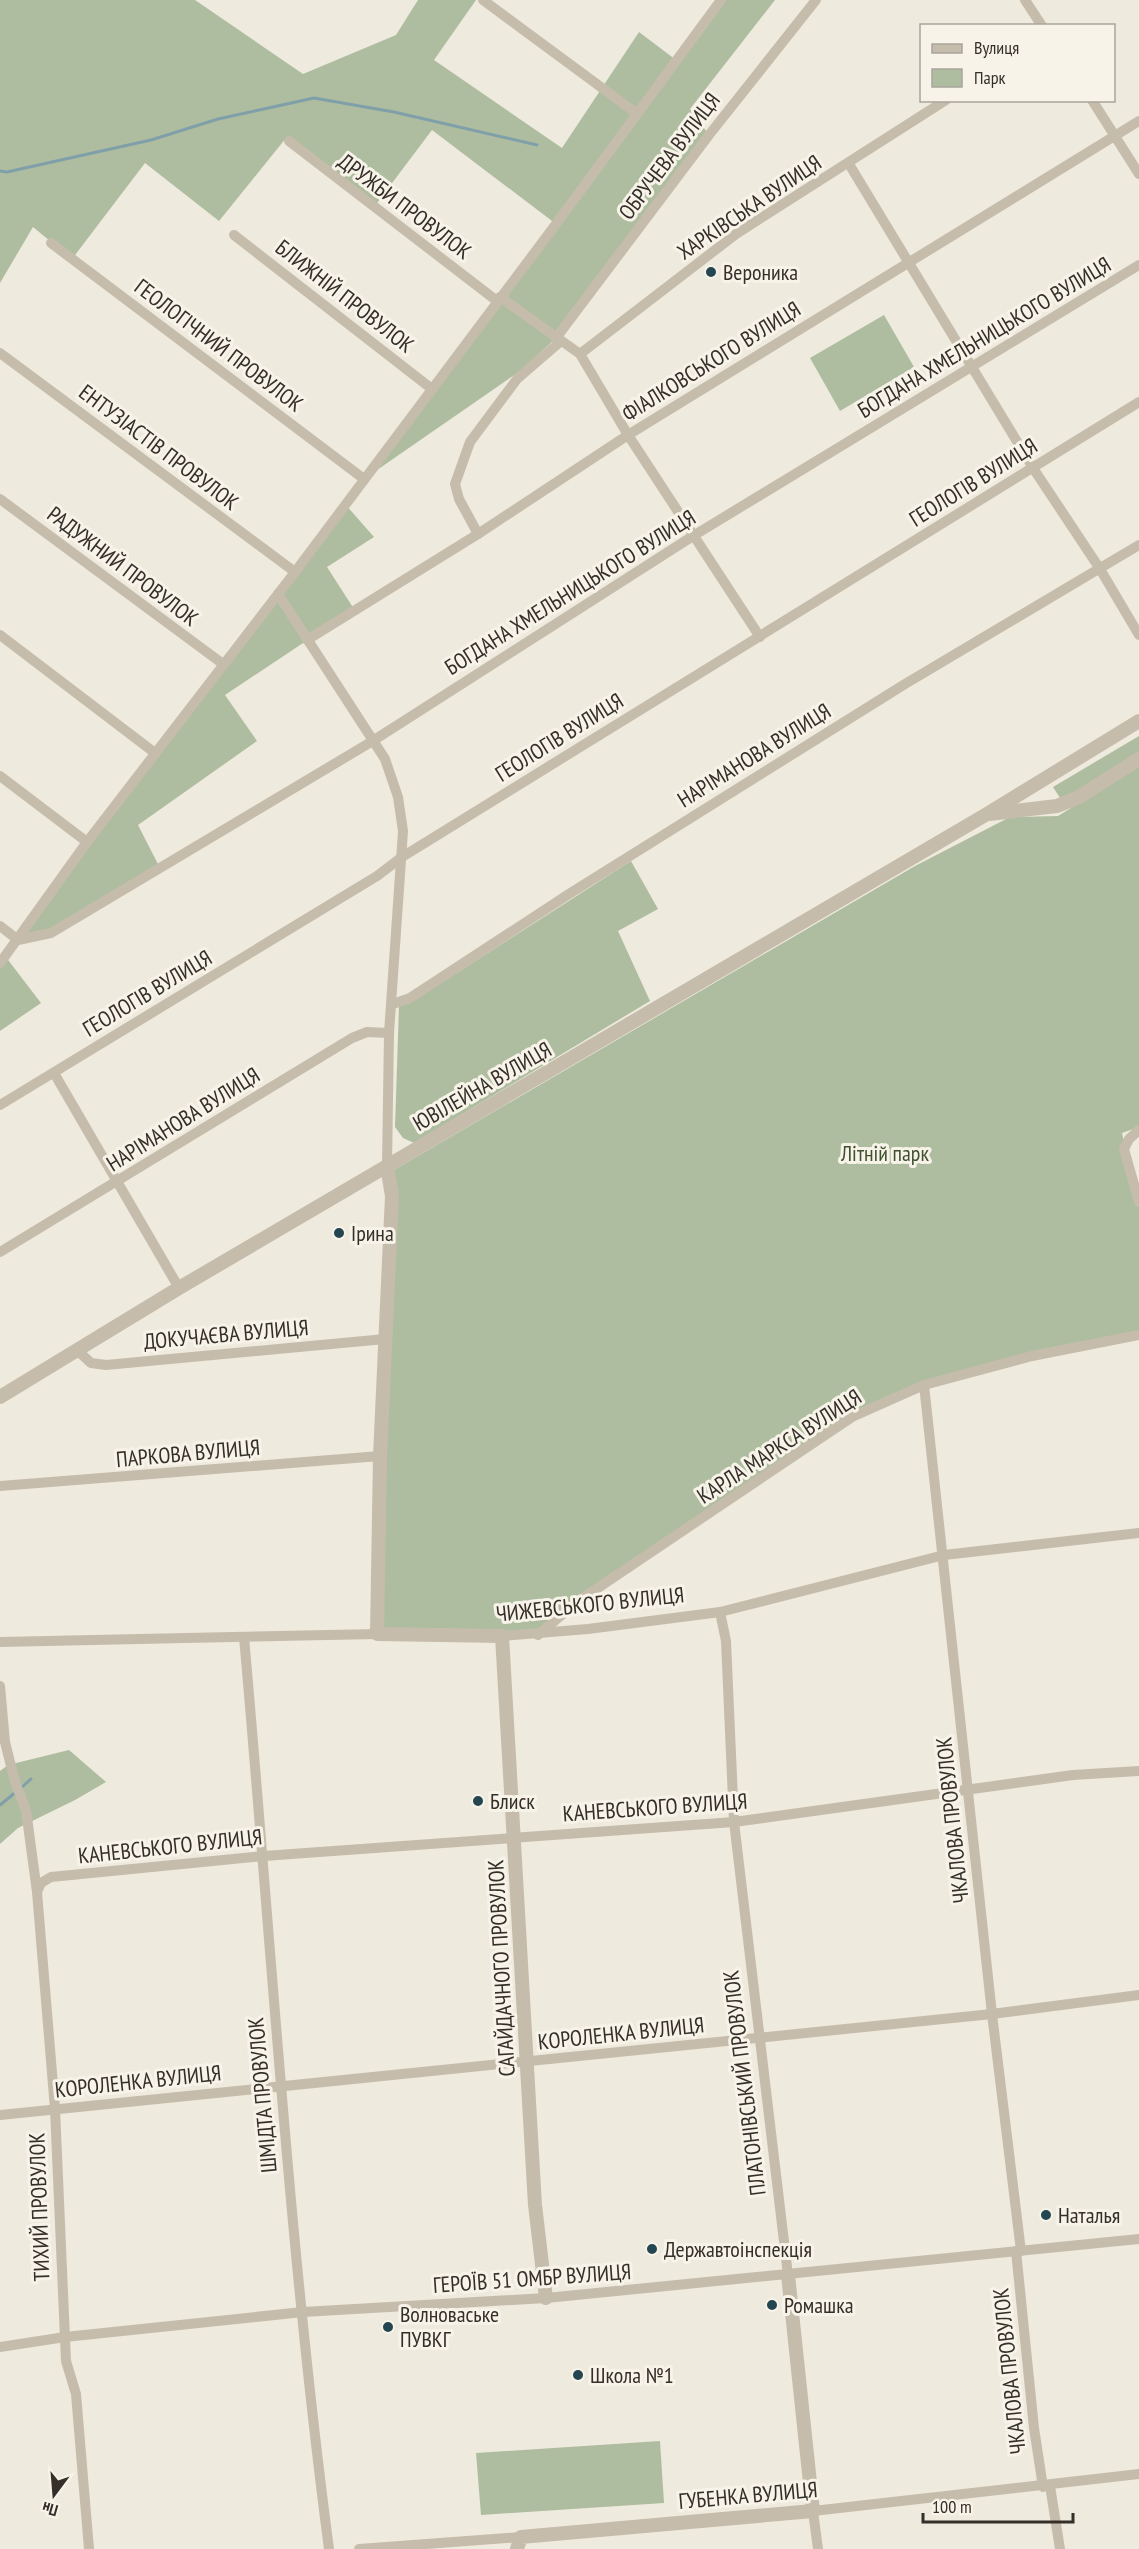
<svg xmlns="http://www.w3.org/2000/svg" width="1139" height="2549" font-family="'PT Sans Narrow',sans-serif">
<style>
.green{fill:#aebd9f}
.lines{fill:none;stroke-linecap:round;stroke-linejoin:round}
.stream{stroke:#80a0a9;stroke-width:3}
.minor{stroke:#c6bcab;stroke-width:10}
.tertiary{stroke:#c6bcab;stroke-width:14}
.poi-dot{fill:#234651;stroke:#f7f3e9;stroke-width:2}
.labels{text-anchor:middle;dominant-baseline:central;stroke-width:6;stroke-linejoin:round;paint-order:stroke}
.street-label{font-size:22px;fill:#352f29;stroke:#f7f3e9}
.poi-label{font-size:22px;fill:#352f29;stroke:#f7f3e9;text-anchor:start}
.park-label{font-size:22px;fill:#3f5030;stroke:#f7f3e9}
</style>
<rect width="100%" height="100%" fill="#efeade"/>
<g class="green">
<polygon points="0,0 195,0 303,74 396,35 418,0 476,0 434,60 562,148 639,32 676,60 721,0 775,0 690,109 709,135 556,338 520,371 364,479 556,224 432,130 374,207 286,138 219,221 145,163 72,259 33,227 0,283"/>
<polygon points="884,315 914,367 840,411 810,358"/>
<polygon points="345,504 374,537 327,567 354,609 225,695 257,741 138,825 160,868 51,933 18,940"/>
<polygon points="1139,736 1139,758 1064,804 1053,787"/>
<polygon points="1139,766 1139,1127 1122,1133 1139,1205 1139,1335 924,1385 852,1417 538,1635 377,1634 387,1174 915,866 1010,817 1058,816"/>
<polygon points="631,861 658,909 618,931 650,1001 414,1143 403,1138 395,1127 399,1006 410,1003"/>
<polygon points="5,956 41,1003 0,1031 0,963"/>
<polygon points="69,1750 106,1782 75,1800 18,1828 0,1844 0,1771 8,1765"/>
<polygon points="660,2441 664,2503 481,2515 476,2453"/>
</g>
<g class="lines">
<g class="stream">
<polyline points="0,171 7,172 151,140 218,119 314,98 394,112 537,145"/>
<polyline points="21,1788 31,1779"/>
<polyline points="0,1805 16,1792"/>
</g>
<g class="minor">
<polyline points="483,0 636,113"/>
<polyline points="1025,0 1042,26"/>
<polyline points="1092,100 1139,174"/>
<polyline points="289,141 497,301"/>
<polyline points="849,164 1033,468 1100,569 1139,635"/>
<polyline points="234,235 432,389"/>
<polyline points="51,243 364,479"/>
<polyline points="500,297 580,354 628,435 760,637"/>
<polyline points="556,338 709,135 816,0"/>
<polyline points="0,353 295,572"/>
<polyline points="580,354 736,234 946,100"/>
<polyline points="0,499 223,664"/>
<polyline points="478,534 459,499 455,484 470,442 517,379 561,341"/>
<polyline points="278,594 385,759 398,797 403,831 389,1033 387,1166"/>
<polyline points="0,635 155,753"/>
<polyline points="307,640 478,534 628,435 1139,121"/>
<polyline points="0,776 87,842"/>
<polyline points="0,926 18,940 51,933 371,742 693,536 1139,265"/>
<polyline points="0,963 87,842 295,572 556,224 721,0"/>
<polyline points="393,1004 410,998 569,894 905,684 1139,545"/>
<polyline points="54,1073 179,1288"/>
<polyline points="0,1105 377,876 402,857 1139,402"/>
<polyline points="1139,1130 1129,1139 1124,1149 1139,1202"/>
<polyline points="0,1252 352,1038 367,1032 389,1033"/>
<polyline points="77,1350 91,1363 106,1365 385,1339"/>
<polyline points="924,1385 992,2014 1021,2251"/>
<polyline points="0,1486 380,1456"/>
<polyline points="720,1612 726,1641 734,1822 788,2275"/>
<polyline points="538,1635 577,1602 852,1417 924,1385 1032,1356 1139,1335"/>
<polyline points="502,1636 588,1629 720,1612 944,1555 1139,1533"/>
<path d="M244 1637C271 1941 289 2246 329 2549"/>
<polyline points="0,1642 377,1634"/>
<polyline points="0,1686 5,1742 15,1782 26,1810 37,1892 55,2109 66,2361 76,2394 89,2549"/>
<polyline points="37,1892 41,1883 51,1877 264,1856 734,1822 1073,1775 1139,1771"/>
<polyline points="0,2115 992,2014 1139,1995"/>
<polyline points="1016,2251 1034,2428 1043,2487"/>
<polyline points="0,2347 65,2337 303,2312 546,2298 1139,2239"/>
<polyline points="1050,2486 1060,2549"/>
<polyline points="359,2549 521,2537"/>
<polyline points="818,2549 813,2511 1139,2474"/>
</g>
<g class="tertiary">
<polyline points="989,814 1057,806 1079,797 1139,759"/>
<polyline points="387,1166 392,1196 380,1456 377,1634 502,1636 535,2205 546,2298"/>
<polyline points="0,1397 179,1288 987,814 1139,721"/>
<polyline points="517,2549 521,2537 813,2511 788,2275"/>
</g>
</g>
<g class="poi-dot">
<circle cx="711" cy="272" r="6"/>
<circle cx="339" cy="1233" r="6"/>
<circle cx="478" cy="1801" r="6"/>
<circle cx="1046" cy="2215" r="6"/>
<circle cx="652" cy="2249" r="6"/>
<circle cx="772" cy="2305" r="6"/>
<circle cx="388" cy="2327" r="6"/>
<circle cx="578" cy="2375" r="6"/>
</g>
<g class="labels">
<g class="street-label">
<text transform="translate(669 156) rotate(-53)">ОБРУЧЕВА ВУЛИЦЯ</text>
<text transform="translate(405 206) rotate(37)">ДРУЖБИ ПРОВУЛОК</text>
<text transform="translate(749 207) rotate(-34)">ХАРКІВСЬКА ВУЛИЦЯ</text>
<text transform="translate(345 296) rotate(38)">БЛИЖНІЙ ПРОВУЛОК</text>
<text transform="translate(984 337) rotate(-31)">БОГДАНА ХМЕЛЬНИЦЬКОГО ВУЛИЦЯ</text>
<text transform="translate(219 345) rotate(37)">ГЕОЛОГІЧНИЙ ПРОВУЛОК</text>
<text transform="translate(711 361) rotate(-32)">ФІАЛКОВСЬКОГО ВУЛИЦЯ</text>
<text transform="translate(159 447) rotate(37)">ЕНТУЗІАСТІВ ПРОВУЛОК</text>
<text transform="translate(973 482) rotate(-32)">ГЕОЛОГІВ ВУЛИЦЯ</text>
<text transform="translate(123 566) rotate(37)">РАДУЖНИЙ ПРОВУЛОК</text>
<text transform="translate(570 592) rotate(-32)">БОГДАНА ХМЕЛЬНИЦЬКОГО ВУЛИЦЯ</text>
<text transform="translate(559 737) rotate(-32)">ГЕОЛОГІВ ВУЛИЦЯ</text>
<text transform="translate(754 755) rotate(-32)">НАРІМАНОВА ВУЛИЦЯ</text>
<text transform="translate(147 993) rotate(-31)">ГЕОЛОГІВ ВУЛИЦЯ</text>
<text transform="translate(482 1086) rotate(-30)">ЮВІЛЕЙНА ВУЛИЦЯ</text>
<text transform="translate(183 1119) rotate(-32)">НАРІМАНОВА ВУЛИЦЯ</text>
<text transform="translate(226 1334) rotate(-5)">ДОКУЧАЄВА ВУЛИЦЯ</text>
<text transform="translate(779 1446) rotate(-33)">КАРЛА МАРКСА ВУЛИЦЯ</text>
<text transform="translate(188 1453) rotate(-5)">ПАРКОВА ВУЛИЦЯ</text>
<text transform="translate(590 1604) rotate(-6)">ЧИЖЕВСЬКОГО ВУЛИЦЯ</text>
<text transform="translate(655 1807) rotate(-4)">КАНЕВСЬКОГО ВУЛИЦЯ</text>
<text transform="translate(952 1820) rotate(-96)">ЧКАЛОВА ПРОВУЛОК</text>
<text transform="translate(170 1846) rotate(-6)">КАНЕВСЬКОГО ВУЛИЦЯ</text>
<text transform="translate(501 1968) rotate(-93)">САГАЙДАЧНОГО ПРОВУЛОК</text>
<text transform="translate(621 2033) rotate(-6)">КОРОЛЕНКА ВУЛИЦЯ</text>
<text transform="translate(138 2081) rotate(-6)">КОРОЛЕНКА ВУЛИЦЯ</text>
<text transform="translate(744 2083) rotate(-97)">ПЛАТОНІВСЬКИЙ ПРОВУЛОК</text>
<text transform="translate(262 2095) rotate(-95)">ШМІДТА ПРОВУЛОК</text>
<text transform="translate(39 2207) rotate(-92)">ТИХИЙ ПРОВУЛОК</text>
<text transform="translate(532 2278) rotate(-4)">ГЕРОЇВ 51 ОМБР ВУЛИЦЯ</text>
<text transform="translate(1009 2371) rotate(-96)">ЧКАЛОВА ПРОВУЛОК</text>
<text transform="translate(748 2495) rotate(-5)">ГУБЕНКА ВУЛИЦЯ</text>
</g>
<g class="poi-label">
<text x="723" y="272">Вероника</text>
<text x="351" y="1233">Ірина</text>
<text x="490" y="1801">Блиск</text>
<text x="1058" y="2215">Наталья</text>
<text x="664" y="2249">Державтоінспекція</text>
<text x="784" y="2305">Ромашка</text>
<text x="400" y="2314">Волноваське<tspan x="400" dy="25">ПУВКГ</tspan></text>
<text x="590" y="2375">Школа №1</text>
</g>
<g class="park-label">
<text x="885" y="1153">Літній парк</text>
</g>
</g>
<rect x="920" y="24" width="195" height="78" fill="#f7f3e9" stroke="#a9a59c" stroke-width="1.5"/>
<rect x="932" y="44" width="30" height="9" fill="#c6bcab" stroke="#a9a59c" stroke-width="1.5"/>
<text x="974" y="54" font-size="18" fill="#352f29">Вулиця</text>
<rect x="932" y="69" width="30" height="18" fill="#aebd9f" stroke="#a9a59c" stroke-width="1.5"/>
<text x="974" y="84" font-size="18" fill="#352f29">Парк</text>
<g transform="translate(54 2495) rotate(196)" stroke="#f7f3e9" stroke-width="4.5" paint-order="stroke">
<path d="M0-4.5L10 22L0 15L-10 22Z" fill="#352f29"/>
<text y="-9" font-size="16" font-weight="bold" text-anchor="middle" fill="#352f29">Пн</text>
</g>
<path d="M923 2513v9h150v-9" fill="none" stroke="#352f29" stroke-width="3"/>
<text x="932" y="2513" font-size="18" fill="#352f29" stroke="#f7f3e9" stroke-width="4.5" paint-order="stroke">100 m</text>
</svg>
